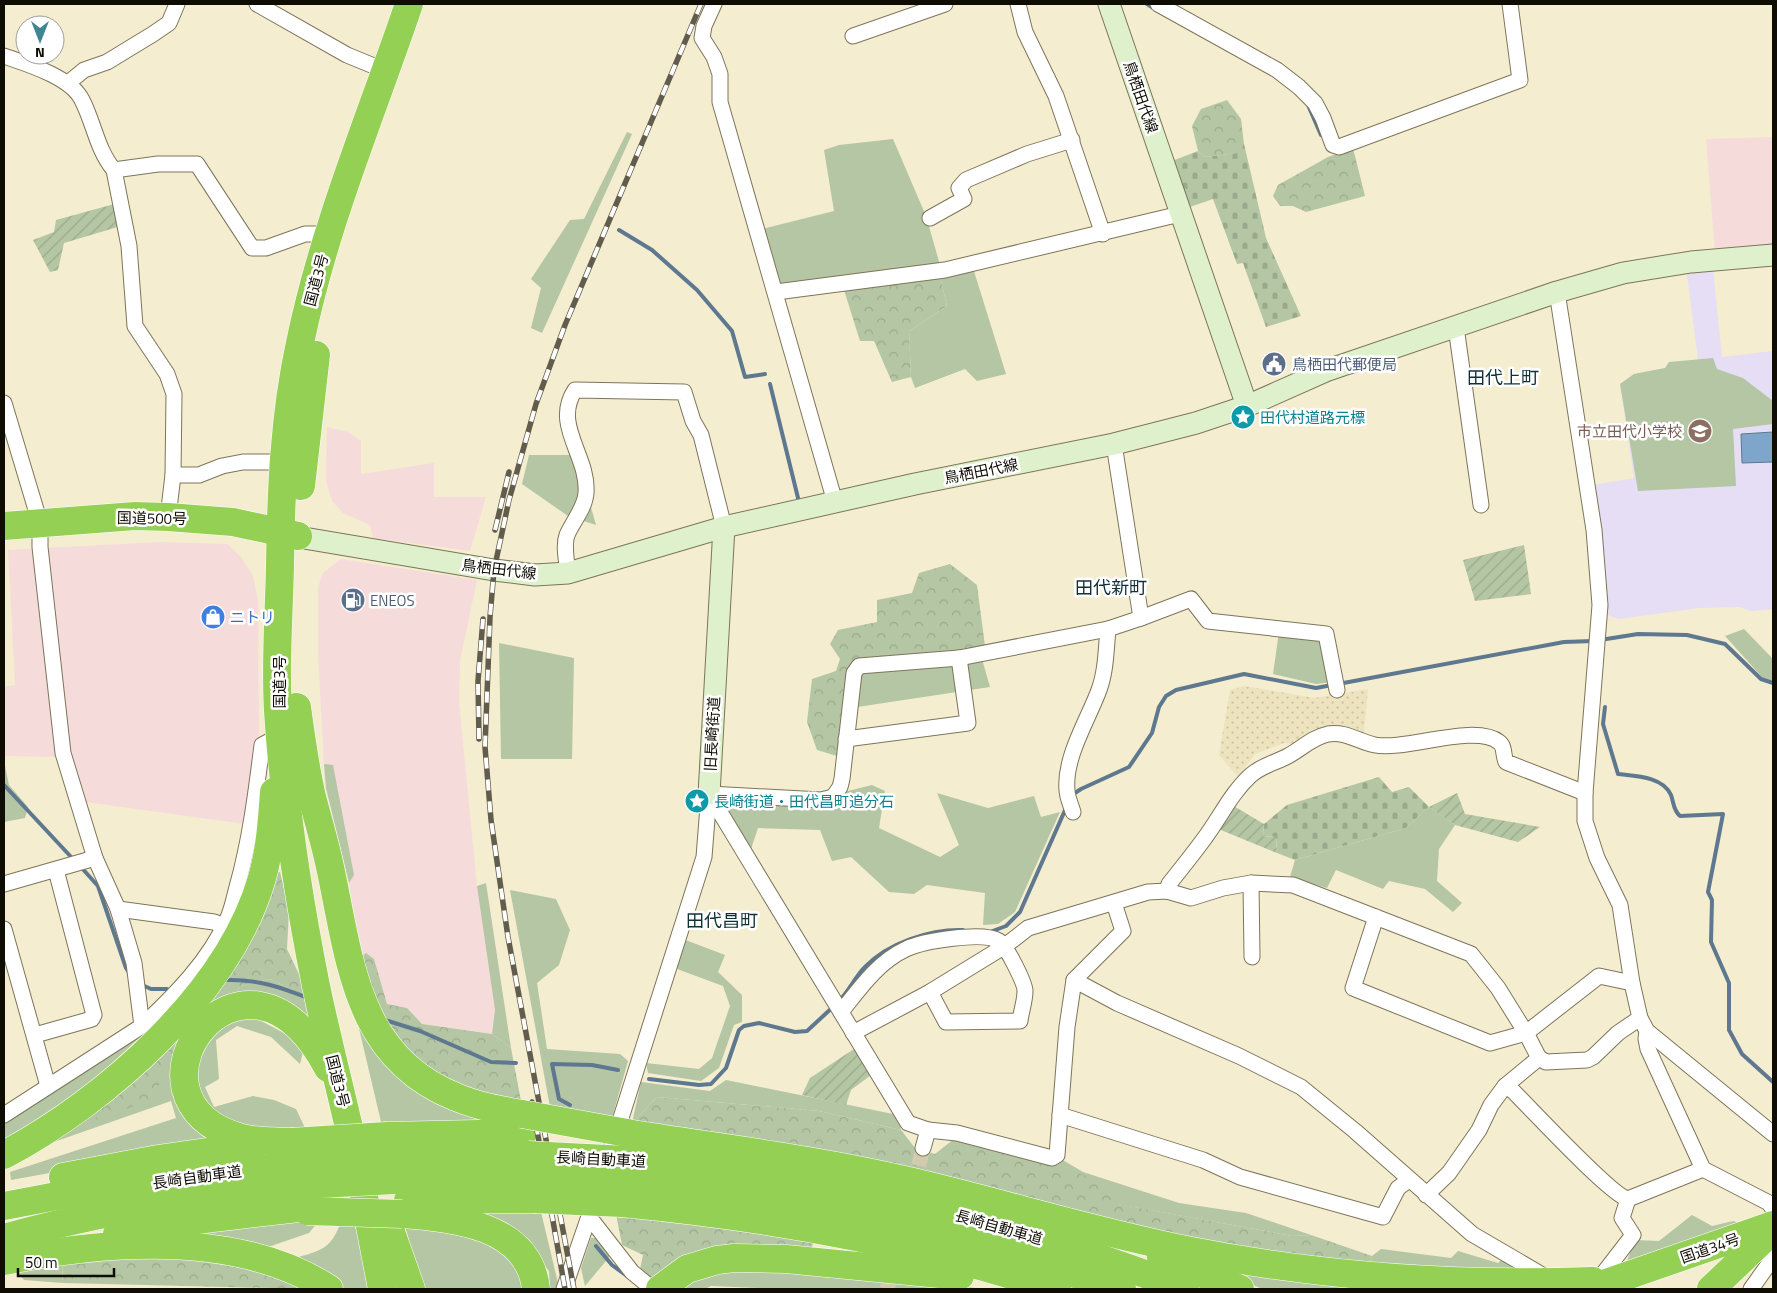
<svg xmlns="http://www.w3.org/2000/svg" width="1777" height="1293" font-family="'Titillium Web','Noto Sans JP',sans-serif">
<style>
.commercial{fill:#f6dbdb}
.education{fill:#e5def4}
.green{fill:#b4c6a4}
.forest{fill:url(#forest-crowns)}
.sand{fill:url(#sand-dots)}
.cemetery{fill:url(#cemetery-stones)}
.garden{fill:url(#garden-furrows)}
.water{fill:#7ea6cb;stroke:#5d788f}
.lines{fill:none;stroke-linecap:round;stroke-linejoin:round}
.stream{stroke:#5d788f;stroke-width:4}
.street-tunnel{stroke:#d2cbb0;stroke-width:15;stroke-dasharray:15 8;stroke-linecap:butt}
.street-casing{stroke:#7d755a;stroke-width:17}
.secondary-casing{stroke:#7d755a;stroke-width:23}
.highway-casing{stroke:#fff;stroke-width:29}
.street{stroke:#fff;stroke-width:15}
.secondary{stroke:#dff1cc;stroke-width:21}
.highway{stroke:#94d054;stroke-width:28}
.rail-casing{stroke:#615c4c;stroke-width:5.5}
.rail{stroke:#fff;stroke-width:4;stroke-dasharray:11;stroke-linecap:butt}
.highway-bridge-casing{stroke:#fff;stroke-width:29;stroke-linecap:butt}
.highway-bridge{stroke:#94d054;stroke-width:28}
.labels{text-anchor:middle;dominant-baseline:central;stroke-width:5;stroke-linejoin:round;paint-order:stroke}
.street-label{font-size:15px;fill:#0f0c03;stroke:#fff}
.service-label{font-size:15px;fill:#4e5e75;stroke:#fff;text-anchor:start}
.culture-label{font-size:15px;fill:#0d838f;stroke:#fff;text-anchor:start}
.education-label{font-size:15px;fill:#785e54;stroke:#fff;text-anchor:end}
.shop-label{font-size:15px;fill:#366cbe;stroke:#fff;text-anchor:start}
.quarter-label{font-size:18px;fill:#0f3137;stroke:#fff}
</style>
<defs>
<pattern id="forest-crowns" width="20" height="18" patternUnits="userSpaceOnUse" patternTransform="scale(1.25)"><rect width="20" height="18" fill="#b4c6a4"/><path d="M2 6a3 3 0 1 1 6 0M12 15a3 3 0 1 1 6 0" fill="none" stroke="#9aa98c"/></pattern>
<pattern id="sand-dots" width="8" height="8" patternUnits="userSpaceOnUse" patternTransform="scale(1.25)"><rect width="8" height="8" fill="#ede3be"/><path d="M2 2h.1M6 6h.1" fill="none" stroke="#cac2a2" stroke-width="1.8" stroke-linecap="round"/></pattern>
<pattern id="cemetery-stones" width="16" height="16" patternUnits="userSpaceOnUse" patternTransform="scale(1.25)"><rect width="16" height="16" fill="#b4c6a4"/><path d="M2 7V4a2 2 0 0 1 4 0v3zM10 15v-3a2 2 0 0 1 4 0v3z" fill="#9aa98c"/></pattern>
<pattern id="garden-furrows" width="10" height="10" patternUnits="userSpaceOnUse" patternTransform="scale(1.25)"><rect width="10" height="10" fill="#b4c6a4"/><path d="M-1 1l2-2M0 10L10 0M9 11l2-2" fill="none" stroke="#9aa98c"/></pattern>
</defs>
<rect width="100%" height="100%" fill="#f5edcf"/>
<g class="commercial">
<polygon points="1773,137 1773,248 1715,253 1706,139"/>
<polygon points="327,427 348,432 361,441 361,474 434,463 434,497 486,497 470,551 373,538 370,525 343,513 332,501 326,481"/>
<polygon points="160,542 227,544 241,557 253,576 258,600 259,733 245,824 85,802 66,757 4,756 4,687 15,685 8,550"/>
<polygon points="341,559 477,580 460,661 459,701 477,886 495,1010 492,1034 422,1024 407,1008 387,1004 374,959 361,957 349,883 326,788 324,764 318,654 318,587 323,573"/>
</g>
<polygon class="education" points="1713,270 1722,357 1773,351 1773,609 1751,611 1739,607 1699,608 1619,619 1611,617 1607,612 1592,485 1634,478 1620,384 1634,374 1665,368 1669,362 1698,360 1687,274"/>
<g class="green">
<polygon points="627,132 632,134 542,333 531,328 541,288 531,279 570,220 584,219"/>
<polygon points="893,139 926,216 940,265 779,286 762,229 834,211 824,150 839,145"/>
<polygon points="973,268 1006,374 977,381 965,369 915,388 911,377 909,331 947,306 940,276"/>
<polygon points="1713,358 1717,369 1743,378 1773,401 1773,424 1733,429 1736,486 1638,491 1620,384 1634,374 1665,368 1669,362"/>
<polygon points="529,455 576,455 596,525 568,516 522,484"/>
<polygon points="1744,629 1773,659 1773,681 1762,677 1725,636"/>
<polygon points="1279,632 1321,636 1333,682 1316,684 1273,674"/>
<polygon points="499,643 574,658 572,759 501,759"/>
<polygon points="985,646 982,659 990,687 844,709 858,662"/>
<polygon points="4,761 9,785 28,807 25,818 4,822"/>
<polygon points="324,764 333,765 354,875 349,883 326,788"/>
<polygon points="872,785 885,791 879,828 940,857 959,845 937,793 988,808 1034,796 1041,817 1060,812 1015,912 998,924 983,925 985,893 927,885 914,894 889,892 851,857 832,861 820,830 758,828 750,852 723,799 831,806 840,793"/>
<polygon points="1429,807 1455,825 1439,849 1437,881 1462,903 1453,912 1425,889 1389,881 1383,889 1336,870 1327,888 1290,877 1295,860 1406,828"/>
<polygon points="486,883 511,1048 492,1034 495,1010 477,886"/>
<polygon points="510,890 556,899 570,930 559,965 537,983 547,1049 620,1054 628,1061 612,1118 550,1107"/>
<polygon points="683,939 725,955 718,972 742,995 742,1022 734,1025 719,1068 701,1081 648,1073 646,1063 699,1069 712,1058 730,1006 723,986 677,969"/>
<polygon points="270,979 305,996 313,1031 232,1001 240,986"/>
<polygon points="203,1002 209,1010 174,1071 226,1141 11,1180 10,1172 176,1118 171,1101 31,1150 172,1034"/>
<polygon points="171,1008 90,1084 4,1141 4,1120"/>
<polygon points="248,1014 305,1044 300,1064 271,1037 237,1026 216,1040 219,1079 205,1087 214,1107 253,1096 274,1100 296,1109 307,1132 259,1133 206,1109 195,1085 204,1037"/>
<polygon points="357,1020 518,1119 382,1126"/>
<polygon points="726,1080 898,1115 901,1130 819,1111 657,1097 632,1123 641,1082 710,1091"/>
<polygon points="1061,1159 1083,1172 1179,1203 1246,1213 1311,1235 1292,1236 1117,1204 1053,1164"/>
<polygon points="450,1209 541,1212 558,1283 556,1289 550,1289 549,1271 520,1235"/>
<polygon points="1692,1215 1712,1226 1733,1221 1742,1224 1627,1261 1635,1240 1659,1241"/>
<polygon points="264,1222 318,1222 309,1233 268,1247 144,1237"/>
<path d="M340 1224 354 1226 362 1240 373 1289H340L295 1258C320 1251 331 1249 340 1224Z"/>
<path d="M405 1226C443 1230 491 1230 516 1264 521 1270 523 1282 525 1289H423Z"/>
<polygon points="591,1238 599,1238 611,1255 585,1286 581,1268"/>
<polygon points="1381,1249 1451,1258 1458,1251 1498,1263 1505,1256 1533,1272 1368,1267 1372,1256"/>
<polygon points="62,1261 63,1283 24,1280 15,1270"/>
<polygon points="1207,1264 1458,1289 1262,1289"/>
<polygon points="734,1267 828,1269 983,1289 781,1289 711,1286 705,1289 672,1289 689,1276"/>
</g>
<g class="forest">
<polygon points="1227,100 1241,119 1244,144 1238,153 1205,157 1198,151 1192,126 1201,109"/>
<polygon points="1353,148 1365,196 1306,212 1293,206 1280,206 1273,196 1278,185 1328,157"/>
<polygon points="940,276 947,306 909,331 911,377 892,382 874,341 860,341 844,290"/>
<polygon points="950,564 977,585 985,646 858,662 837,756 817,750 807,722 812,679 836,671 840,659 830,644 838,630 877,622 877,600 912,593 919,573"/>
<polygon points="272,871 280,872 289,910 287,949 306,989 305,996 270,979 240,986 232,1001 209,1010 203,1002"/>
<polygon points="366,953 374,959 387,1004 407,1008 422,1024 492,1034 511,1048 521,1101 486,1096 425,1068 383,1026 361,957"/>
<polygon points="172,1034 177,1043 153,1099 97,1120 90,1108"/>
<polygon points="657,1097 819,1111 901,1130 915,1148 935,1154 954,1139 1053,1164 1108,1184 1118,1204 1292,1236 1311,1235 1372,1256 1368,1267 1247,1251 632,1123"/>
<polygon points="616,1214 816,1237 809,1253 655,1281 640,1269 643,1255 622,1245"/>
<polygon points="139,1255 225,1261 311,1289 63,1283 62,1261"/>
</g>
<polygon class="sand" points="1245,686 1315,698 1368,689 1364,733 1324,730 1299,744 1284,743 1255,754 1238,777 1219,755 1230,690"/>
<g class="cemetery">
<polygon points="1244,144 1266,238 1301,316 1266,327 1243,263 1237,264 1213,199 1187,208 1172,161 1198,151 1205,157 1237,153"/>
<polygon points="1379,777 1392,792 1409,787 1429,807 1406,828 1295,860 1277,853 1276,837 1263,836 1264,824 1287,805"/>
</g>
<g class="garden">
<polygon points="118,203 121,226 64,243 58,270 50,272 33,240 54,232 56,220"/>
<polygon points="1524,545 1531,594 1475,601 1463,560"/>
<polygon points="1457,793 1465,814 1540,827 1518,842 1455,825 1429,807"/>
<polygon points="1232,805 1264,824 1263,836 1276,837 1277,853 1216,828"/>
<polygon points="854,1049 871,1075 851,1090 846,1105 802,1095 810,1078"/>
</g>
<polygon class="water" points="1773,432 1773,462 1742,463 1741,434"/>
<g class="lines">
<g class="stream">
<polyline points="1147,4 1155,9"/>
<polyline points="1308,105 1321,135"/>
<polyline points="619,230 652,250 697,290 732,331 745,377 765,374"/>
<polyline points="770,384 799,502"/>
<polyline points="1600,640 1638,634 1687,635 1725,644 1761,679 1773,683"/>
<polyline points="1338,684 1564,642 1593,641"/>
<path d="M1605 707 1603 724 1618 774C1634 776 1663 776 1671 795 1674 803 1673 810 1680 816L1723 814 1708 892 1712 900 1711 942 1729 983V1030L1742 1054 1773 1082"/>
<polyline points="4,785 73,859"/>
<polyline points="1072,795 1081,789 1129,767 1152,733 1159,707 1166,696 1176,690 1244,674 1316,688 1332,685"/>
<polyline points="80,866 98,886 126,968 130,974"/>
<polyline points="990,932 1006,926 1020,912 1066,808"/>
<path d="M226 980C257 979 280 987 308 998"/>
<polyline points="140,984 151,989 167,989"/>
<path d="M839 1001C849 991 855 977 865 967 888 943 930 929 963 930"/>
<polyline points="385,1020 420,1031 491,1062 516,1063"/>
<polyline points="649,1079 699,1085 711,1084 726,1068 739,1030 744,1026 759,1023 795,1032 807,1031 834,1006"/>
<polyline points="570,1105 559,1099 552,1064 592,1065 618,1070"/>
<polyline points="596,1246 612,1265 627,1276"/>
</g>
<g class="street-tunnel">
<polyline points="913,1188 923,1148"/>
<polyline points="887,1289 894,1263"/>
</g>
<defs>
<g id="street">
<polyline points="257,4 347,55 386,71"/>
<polyline points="714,4 704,26 702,38 714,57 720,74 720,102 835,502"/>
<polyline points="1018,4 1025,32 1056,96 1103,234"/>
<polyline points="1158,4 1277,70 1299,87 1315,103 1323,118 1333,145 1339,147 1520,80 1510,4"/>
<polyline points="853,36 945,4"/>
<path d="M4 56C27 64 71 77 82 100 94 123 97 150 114 170L158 164H197L252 248H266L305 234H328"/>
<polyline points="68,83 84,70 107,62 153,34 169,23 177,4"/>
<polyline points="114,170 129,246 135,326 167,374 174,394 173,475 168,517"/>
<polyline points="930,218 964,199 959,188 966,180 1027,154 1072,140"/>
<polyline points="776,292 945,270 1180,214"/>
<polyline points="1557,292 1594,530 1600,605 1585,793 1585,821 1597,858 1620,905 1632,983 1640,1018 1647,1031 1773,1134"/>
<polyline points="1456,327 1481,505"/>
<polyline points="4,403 40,523 40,547 63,753 95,858 118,909 134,963 142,1026 4,1115"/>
<polyline points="173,475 199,475 222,466 243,462 283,462"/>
<path d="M568 573C567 562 563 546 567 535 573 521 585 508 586 493 589 456 552 425 575 390L684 392 693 421 701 435 724 527"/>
<polyline points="1141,618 1191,599 1208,621 1326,634 1337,690"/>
<polyline points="846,739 968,723 959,658"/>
<polyline points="709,794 821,800 833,797 840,787 842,779 854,673 859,666 959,658 1108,629"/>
<polyline points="709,794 908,1123 928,1130 923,1148"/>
<path d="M1073 812C1071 805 1067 797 1067 790 1064 757 1088 720 1099 690 1106 671 1106 650 1108 629L1141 618 1114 444"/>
<polyline points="1251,883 1252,957"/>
<polyline points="4,884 95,858"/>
<path d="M1167 891 1169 884C1181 869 1193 854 1204 839 1220 818 1231 793 1251 775 1261 766 1277 762 1288 756 1301 749 1313 737 1328 734 1346 731 1359 742 1375 745 1405 751 1475 723 1499 742 1505 746 1503 756 1506 762L1585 793"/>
<polyline points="118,909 214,922 224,926"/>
<polyline points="1376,917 1353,988 1490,1043 1526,1033 1539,1058 1505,1086 1491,1105 1479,1130 1449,1173 1426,1195"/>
<polyline points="4,929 48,1086"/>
<polyline points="1074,980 1123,931 1114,903"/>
<path d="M841 1012C860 988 878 962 906 949 923 941 983 931 999 941 1006 945 1025 983 1025 991 1025 1001 1021 1012 1020 1021L946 1022 930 992"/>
<path d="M142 1026C174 996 209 961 227 920 232 910 234 898 237 887 250 841 256 793 262 745L277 737"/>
<polyline points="1647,1031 1646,1039 1648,1049 1703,1169 1769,1203 1773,1209"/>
<polyline points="853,1033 930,992 1005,946 1028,928 1148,892 1167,891 1191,898 1223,888 1251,883 1293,885 1471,954 1498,988 1526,1033 1599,976 1632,983"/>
<polyline points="35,1035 92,1019 94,1015 56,870"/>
<polyline points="1539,1058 1546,1062 1587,1060 1593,1057 1618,1033 1640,1018"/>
<path d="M1505 1086 1513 1091C1530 1108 1612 1196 1628 1199L1703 1169"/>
<polyline points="1060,1115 1203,1160 1240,1177 1383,1217 1398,1188 1409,1180"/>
<polyline points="928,1130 957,1133 1052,1158 1057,1155 1067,1027 1074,980 1117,1003 1239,1056 1301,1087 1355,1131 1472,1234 1549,1279"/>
<polyline points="606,1165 704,857 709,794"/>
<polyline points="590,1218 632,1272 649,1286"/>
<polyline points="1599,1279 1633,1235 1622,1218 1628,1199"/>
<polyline points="564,1289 596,1196"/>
<polyline points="1751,1289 1773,1258"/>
</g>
<g id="secondary">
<polyline points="1109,4 1247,406"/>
<polyline points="298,537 494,570 535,575 568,573 724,527 915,484 1114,444 1196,423 1247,406 1328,370 1557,292 1623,273 1691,262 1773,255"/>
<polyline points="709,794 724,527"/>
</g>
<g id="highway">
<polyline points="301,486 316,355"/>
<polyline points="4,526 135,516 168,517 233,522 298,536"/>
<path d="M297 707C301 737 305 767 312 797 318 820 325 843 330 867 350 959 355 1057 456 1097 477 1106 499 1110 522 1114"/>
<path d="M627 1133C719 1148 813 1159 904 1180 1000 1202 1094 1232 1191 1251 1324 1277 1458 1286 1593 1281"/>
<polyline points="387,1136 523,1133"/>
<path d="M291 1142C275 1141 258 1142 242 1138 105 1101 243 907 328 1068"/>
<path d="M4 1155C107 1100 229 993 262 878 270 850 272 821 274 792"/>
<polyline points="389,1157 528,1155"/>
<path d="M626 1160C818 1177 1005 1219 1185 1289"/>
<polyline points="63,1177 158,1159 255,1145"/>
<polyline points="395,1180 531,1177"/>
<path d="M623 1182C725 1192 826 1205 926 1230 992 1247 1057 1268 1122 1289"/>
<polyline points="408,1200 534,1199"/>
<path d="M622 1203C770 1217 916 1243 1057 1289"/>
<polyline points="4,1206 83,1191 298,1165"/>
<path d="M402 1214C452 1218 529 1224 536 1289"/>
<polyline points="387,1221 411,1289"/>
<polyline points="117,1234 196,1220 307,1207"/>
<path d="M4 1238C101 1211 201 1195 301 1185"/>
<polyline points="1161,1257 1240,1289"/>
<path d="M4 1261C105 1241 238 1230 329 1289"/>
<path d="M382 1289C371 1231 360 1172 346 1115 336 1072 325 1029 316 986 298 896 284 803 278 711 275 663 279 614 280 566 281 491 284 416 300 343 324 226 371 116 409 4"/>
<polyline points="660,1289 687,1269 717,1260 734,1258 786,1259 960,1276"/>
<polyline points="1589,1289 1773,1225"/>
<polyline points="1711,1289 1772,1231"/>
</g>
</defs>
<use href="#street" class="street-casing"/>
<use href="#secondary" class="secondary-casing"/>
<use href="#highway" class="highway-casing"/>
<use href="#street" class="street"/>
<use href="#secondary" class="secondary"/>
<use href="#highway" class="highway"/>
<defs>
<g id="rail">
<polyline points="495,530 509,472"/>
<polyline points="479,739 478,681 483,619"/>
<polyline points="532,1102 565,1289"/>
<polyline points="574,1289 508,937 491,820 485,747 490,617 494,570 509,500 536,404 565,325 701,4"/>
</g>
</defs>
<use href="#rail" class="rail-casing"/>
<use href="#rail" class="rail"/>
<defs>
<g id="highway-bridge">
<polyline points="522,1114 627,1133"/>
<polyline points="291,1142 387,1136"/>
<polyline points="528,1155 626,1160"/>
<polyline points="298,1165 389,1157"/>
<polyline points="531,1177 623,1182"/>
<polyline points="301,1185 395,1180"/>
<polyline points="534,1199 622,1203"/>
<polyline points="307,1211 402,1214"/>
</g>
</defs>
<use href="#highway-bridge" class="highway-bridge-casing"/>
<use href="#highway-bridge" class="highway-bridge"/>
</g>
<defs>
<symbol id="civic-disc" viewBox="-11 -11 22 22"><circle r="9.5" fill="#5c6f8a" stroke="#fff"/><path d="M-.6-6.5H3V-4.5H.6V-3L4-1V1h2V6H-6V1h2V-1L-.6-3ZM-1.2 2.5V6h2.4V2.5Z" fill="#fff"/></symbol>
<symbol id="sight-disc" viewBox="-11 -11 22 22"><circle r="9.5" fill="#0f9aa8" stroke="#fff"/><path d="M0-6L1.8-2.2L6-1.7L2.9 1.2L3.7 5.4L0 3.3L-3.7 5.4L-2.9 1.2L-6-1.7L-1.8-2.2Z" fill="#fff"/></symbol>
<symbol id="school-disc" viewBox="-11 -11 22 22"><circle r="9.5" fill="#8d6e63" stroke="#fff"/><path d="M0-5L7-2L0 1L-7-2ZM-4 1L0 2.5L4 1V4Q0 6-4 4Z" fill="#fff"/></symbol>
<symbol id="fuel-disc" viewBox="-11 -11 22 22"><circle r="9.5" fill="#5c6f8a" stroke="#fff"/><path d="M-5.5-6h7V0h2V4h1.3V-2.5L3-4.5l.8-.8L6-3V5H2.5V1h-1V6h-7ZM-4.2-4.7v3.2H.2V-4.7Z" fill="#fff"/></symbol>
<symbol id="shop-disc" viewBox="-11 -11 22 22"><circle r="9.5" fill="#3f7fe0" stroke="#fff"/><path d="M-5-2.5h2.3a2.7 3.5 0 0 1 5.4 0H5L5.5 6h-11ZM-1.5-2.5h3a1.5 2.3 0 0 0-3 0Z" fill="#fff"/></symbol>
</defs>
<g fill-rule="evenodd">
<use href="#civic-disc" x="1260" y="350" width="28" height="28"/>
<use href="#sight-disc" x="1229" y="403" width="28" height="28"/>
<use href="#school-disc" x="1686" y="417" width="28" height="28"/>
<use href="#fuel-disc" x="339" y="586" width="28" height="28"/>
<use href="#shop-disc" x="199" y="603" width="28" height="28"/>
<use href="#sight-disc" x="683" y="787" width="28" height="28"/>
</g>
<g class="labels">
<g class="street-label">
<text transform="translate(1141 97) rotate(71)">鳥栖田代線</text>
<text transform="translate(316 280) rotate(-75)">国道3号</text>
<text transform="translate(981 471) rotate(-11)">鳥栖田代線</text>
<text transform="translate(152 518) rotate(1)">国道500号</text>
<text transform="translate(499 569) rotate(7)">鳥栖田代線</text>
<text transform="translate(279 682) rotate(-90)">国道3号</text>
<text transform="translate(712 734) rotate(-87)">旧長崎街道</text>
<text transform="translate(338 1081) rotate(76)">国道3号</text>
<text transform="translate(601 1159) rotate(3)">長崎自動車道</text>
<text transform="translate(197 1177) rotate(-8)">長崎自動車道</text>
<text transform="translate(999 1227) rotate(16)">長崎自動車道</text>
<text transform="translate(1710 1248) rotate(-19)">国道34号</text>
</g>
<g class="service-label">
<text x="1292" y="364">鳥栖田代郵便局</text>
<text x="370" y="600">ENEOS</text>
</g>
<g class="culture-label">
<text x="1260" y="417">田代村道路元標</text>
<text x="714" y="801">長崎街道・田代昌町追分石</text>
</g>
<g class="education-label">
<text x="1682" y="431">市立田代小学校</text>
</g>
<g class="shop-label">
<text x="230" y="617">ニトリ</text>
</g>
<g class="quarter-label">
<text x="1503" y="377">田代上町</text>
<text x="1111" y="587">田代新町</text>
<text x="722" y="920">田代昌町</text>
</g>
</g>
<rect width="1777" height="1293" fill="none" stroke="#0f0c03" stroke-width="10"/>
<g transform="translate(40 40) rotate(180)"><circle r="24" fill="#ffffff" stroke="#9f9e9a"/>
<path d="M0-4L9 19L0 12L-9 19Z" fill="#408692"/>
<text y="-8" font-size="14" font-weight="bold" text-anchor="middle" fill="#0f0c03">N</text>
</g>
<path d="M18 1268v8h96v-8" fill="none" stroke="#0f0c03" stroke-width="2.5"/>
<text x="25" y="1268" font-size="15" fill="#0f0c03" stroke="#ffffff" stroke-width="4" paint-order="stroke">50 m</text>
</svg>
